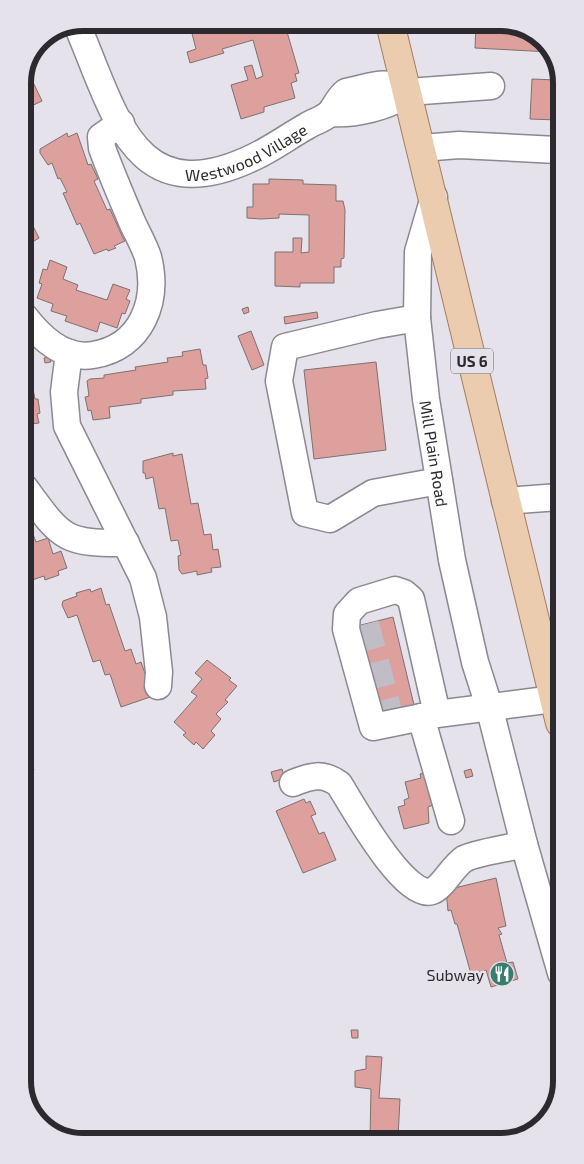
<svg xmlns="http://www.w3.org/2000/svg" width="584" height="1164" font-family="'Exo 2',sans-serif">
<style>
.building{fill:#dea09d;stroke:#7d7171}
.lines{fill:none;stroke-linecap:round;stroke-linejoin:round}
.minor-tunnel{stroke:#c1bdc6;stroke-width:26;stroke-dasharray:26 13;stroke-linecap:butt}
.minor-casing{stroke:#8b8891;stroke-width:29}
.major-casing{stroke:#a17d5f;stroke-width:30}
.minor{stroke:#fff;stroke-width:26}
.major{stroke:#ecccaf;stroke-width:28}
.labels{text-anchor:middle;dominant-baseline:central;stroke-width:5;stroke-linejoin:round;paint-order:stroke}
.shield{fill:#e6e2ec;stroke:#646167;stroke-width:1}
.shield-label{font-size:15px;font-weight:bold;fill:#2c2a2e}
.street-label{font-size:16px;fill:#2c2a2e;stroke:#e6e2ec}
.poi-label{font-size:16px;fill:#2c2a2e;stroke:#e6e2ec;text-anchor:end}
.rim{fill:none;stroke:#2c2a2e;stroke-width:6}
</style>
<rect width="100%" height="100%" fill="#e6e2ec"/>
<g class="building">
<polygon points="203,23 282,23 283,26 285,25 299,73 295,74 297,81 291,83 295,98 264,107 264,112 241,119 231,85 248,80 244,67 252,65 256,79 263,76 253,40 222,49 224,53 190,63 187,52 196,49 190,26"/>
<polygon points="476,23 505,23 537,35 550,52 475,48"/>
<polygon points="532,79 557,80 557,120 530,119"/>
<polygon points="32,80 42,101 23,110 23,84"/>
<polygon points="67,133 68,137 77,133 88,165 91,164 98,179 94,181 107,210 110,209 123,238 125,241 114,246 116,248 108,251 107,249 94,254 80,223 77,225 63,193 67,192 60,178 58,179 52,163 48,165 40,153 40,149"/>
<polygon points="269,179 303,180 303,184 336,185 336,201 343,201 345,210 344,258 341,259 341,267 334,267 334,283 300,283 300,287 275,286 275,252 293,252 293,238 302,238 301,253 309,252 309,215 279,214 279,218 261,219 247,218 247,207 253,207 253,184 269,184"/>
<polygon points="23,206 39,238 23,248"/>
<polygon points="50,260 67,267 63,279 78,285 76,290 107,300 113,284 130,290 126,299 130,301 125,314 122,313 117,328 100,322 97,332 65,321 67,316 51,311 53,304 37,298 42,284 39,283 43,269 47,270"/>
<polygon points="248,307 249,312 244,314 242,309"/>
<polygon points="317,312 318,318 285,324 284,317"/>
<polygon points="251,331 264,365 252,370 238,336"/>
<polygon points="200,349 203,365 206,365 208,378 205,379 206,389 173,391 173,395 141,399 141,403 109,407 110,418 93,420 91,410 88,411 85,397 89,396 87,381 90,379 104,378 104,375 136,370 135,367 168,362 167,358 183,356 182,352"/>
<polygon points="49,357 51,362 45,363 44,358"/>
<polygon points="376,362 386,450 314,459 304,370"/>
<polygon points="29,383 32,384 35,399 38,399 40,413 37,414 39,423 24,425 24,384"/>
<polygon points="559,423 559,449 554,448"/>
<polygon points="173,453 173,456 182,454 191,504 198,503 204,535 211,534 213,550 218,549 221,567 211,568 212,572 197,575 197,571 182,574 179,570 178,556 181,555 178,540 171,541 165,508 159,509 153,477 146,479 145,473 143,473 143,461"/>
<polygon points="24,511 36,542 48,538 53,554 61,551 67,568 58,571 59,575 45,580 44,576 29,581 26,577"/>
<polygon points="101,588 106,605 109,604 125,651 131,649 136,664 141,662 153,696 121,707 110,674 105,675 100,660 93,662 77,615 68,618 62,605 63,601 77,596 76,593 90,589 91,592"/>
<polygon points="393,617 414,705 377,713 357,626"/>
<polygon points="207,660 231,678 229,680 237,686 225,700 228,702 216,714 221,719 211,731 215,735 203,749 196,742 194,745 183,735 186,733 174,722 197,696 191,692 202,679 195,673"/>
<polygon points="25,745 34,770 26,773"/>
<polygon points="282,769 285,778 274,782 271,772"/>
<polygon points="471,769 473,776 466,778 464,771"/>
<polygon points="424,773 433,805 428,807 429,823 404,829 398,807 405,805 404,800 409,798 405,782 421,778 420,774"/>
<polygon points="304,799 306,803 310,801 316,814 311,816 319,834 324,832 336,860 303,873 276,811"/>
<polygon points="496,878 506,926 498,928 502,934 499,935 507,963 513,962 518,979 491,987 486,970 471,974 457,924 455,924 451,910 448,911 446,890"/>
<polygon points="351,1030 358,1030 358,1038 352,1038"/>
<polygon points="366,1056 382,1057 379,1098 400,1099 398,1138 370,1138 371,1089 355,1087 355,1071 366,1069"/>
</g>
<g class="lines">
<polyline class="minor-tunnel" points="366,624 389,711"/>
<defs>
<g id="minor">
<path id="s1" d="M77 25C115 113 134 215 254 157 273 148 289 136 307 126 313 122 324 119 330 113 336 106 338 98 346 92 370 87 386 78 408 92"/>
<polyline points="408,92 491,86"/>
<path d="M330 113C352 115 391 107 408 92"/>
<polyline points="422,148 459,145 557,150"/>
<path id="s2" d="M434 197 418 252 417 318 426 399 452 560 475 662 489 706 524 844 561 973"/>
<path d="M24 316C40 337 64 360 93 355 142 347 159 301 148 257 144 245 137 233 132 222 122 198 111 173 102 148L101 137 121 123"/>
<polyline points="417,318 377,325 285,347 279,381 305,513 330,519 373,493 439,481"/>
<polyline points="69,353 64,392 67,426 143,578 153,617 159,672 158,686"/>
<path d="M24 487C61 537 62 544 126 543"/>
<polyline points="505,501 559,497"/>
<polyline points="437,714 411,599 404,593 395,590 359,601 347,614 346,629 373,727 437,714 554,699"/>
<polyline points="421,717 451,821"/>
<path d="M293 783C311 776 322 772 339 784 351 803 405 901 432 891 443 887 452 867 464 859 474 853 510 848 524 844"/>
</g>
<polyline id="major" points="390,23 560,723"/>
</defs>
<use href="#minor" class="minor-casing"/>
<use href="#major" class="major-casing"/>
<use href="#minor" class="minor"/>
<use href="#major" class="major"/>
</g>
<defs>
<symbol id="restaurant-disc" viewBox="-11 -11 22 22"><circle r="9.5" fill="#397d71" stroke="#e6e2ec"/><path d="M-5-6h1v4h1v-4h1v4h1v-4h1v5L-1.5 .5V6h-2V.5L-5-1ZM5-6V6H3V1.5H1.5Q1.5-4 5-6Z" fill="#fff"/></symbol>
</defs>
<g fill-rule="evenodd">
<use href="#restaurant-disc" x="488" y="960" width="28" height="28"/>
</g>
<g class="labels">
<rect class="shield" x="451" y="348.5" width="42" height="25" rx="4"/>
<g class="shield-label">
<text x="472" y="361">US 6</text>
</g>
<g class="street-label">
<text stroke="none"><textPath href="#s1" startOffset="259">Westwood Village</textPath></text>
<text stroke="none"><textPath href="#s2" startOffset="260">Mill Plain Road</textPath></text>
</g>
<g class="poi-label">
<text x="484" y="974">Subway</text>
</g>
</g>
<path d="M0 0H584V1164H0ZM83 31H501A52 52 0 0 1 553 83V1081A52 52 0 0 1 501 1133H83A52 52 0 0 1 31 1081V83A52 52 0 0 1 83 31Z" fill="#e6e2ec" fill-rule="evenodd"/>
<path class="rim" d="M83 31H501A52 52 0 0 1 553 83V1081A52 52 0 0 1 501 1133H83A52 52 0 0 1 31 1081V83A52 52 0 0 1 83 31Z"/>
</svg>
